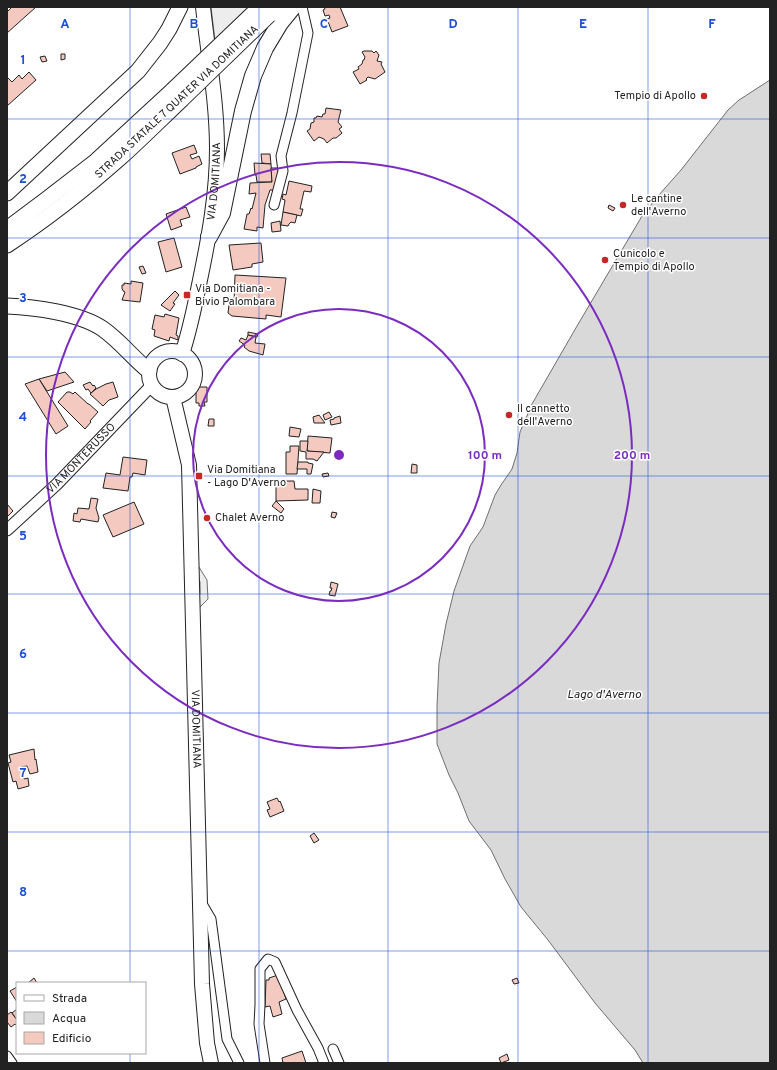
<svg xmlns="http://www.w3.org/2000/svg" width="777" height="1070" font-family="Overpass,sans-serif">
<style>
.parking{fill:#ededed;stroke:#6f6f6f}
.water{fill:#d9d9d9;stroke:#6f6f6f}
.building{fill:#f3c9c0;stroke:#222}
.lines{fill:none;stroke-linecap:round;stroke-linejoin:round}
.minor-casing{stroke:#222;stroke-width:11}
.tertiary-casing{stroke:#222;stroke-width:13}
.primary-casing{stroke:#222;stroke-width:16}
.trunk-casing{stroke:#222;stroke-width:17}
.motorway-casing{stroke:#222;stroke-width:18}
.minor{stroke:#fff;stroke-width:9}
.tertiary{stroke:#fff;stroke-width:11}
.primary{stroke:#fff;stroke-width:14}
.trunk{stroke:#fff;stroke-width:15}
.motorway{stroke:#fff;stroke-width:16}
.trunk-bridge-casing{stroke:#222;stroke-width:17;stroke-linecap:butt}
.trunk-bridge{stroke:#fff;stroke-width:15}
.grid{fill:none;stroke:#1d4ed8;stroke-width:1;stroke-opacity:0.55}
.ring{fill:none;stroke:#7b2cbf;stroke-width:2}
.poi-dot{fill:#c62828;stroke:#fff;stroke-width:1.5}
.labels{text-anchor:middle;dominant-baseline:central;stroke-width:3;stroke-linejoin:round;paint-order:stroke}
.poi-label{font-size:11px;fill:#222;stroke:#fff;text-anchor:start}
.street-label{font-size:11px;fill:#222;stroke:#fff}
.water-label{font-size:12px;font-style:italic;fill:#222;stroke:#fff}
.grid-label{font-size:13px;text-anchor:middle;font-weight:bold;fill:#1d4ed8;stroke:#fff;stroke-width:3;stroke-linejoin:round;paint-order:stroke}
.centre{fill:#7b2cbf;stroke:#fff;stroke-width:2}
.ring-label{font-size:12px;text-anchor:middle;font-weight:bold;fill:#7b2cbf;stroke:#fff;stroke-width:3;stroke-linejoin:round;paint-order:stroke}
</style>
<rect width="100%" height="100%" fill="#fff"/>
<g class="parking">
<polygon points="211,7 270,7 217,58"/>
<polygon points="197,564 207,580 208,599 198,609 198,600 200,594 200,582 197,575"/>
</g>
<polygon class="water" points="770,80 770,1063 643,1063 635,1050 595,1003 548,940 521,907 505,879 491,850 469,821 458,793 449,775 437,744 437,706 439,663 446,624 454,591 470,546 483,527 495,495 501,485 512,469 517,453 520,432 532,404 577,326 642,216 658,196 681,170 728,110 739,100"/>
<g class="building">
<polygon points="12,7 36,7 7,33 7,12"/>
<polygon points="324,7 340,7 348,26 332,32 327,19 330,18 329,15 325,16 323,10 325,9"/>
<polygon points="364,51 372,51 374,53 376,51 379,55 377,61 382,62 381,64 385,72 375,79 368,77 366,79 367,80 360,84 353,72 359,69 358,67 362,64 363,60 364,60 365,57 362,52"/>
<polygon points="61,54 65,54 65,59 61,60"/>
<polygon points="45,56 47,61 42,62 40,57"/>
<polygon points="29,72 36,80 7,106 7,80 8,78 12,82 19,75 22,79"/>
<polygon points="326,108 341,110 338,122 342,127 339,129 342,133 336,138 333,138 327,143 324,139 319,137 314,141 307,131 310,129 311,123 314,122 314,118 316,118 317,116 322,117 323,114 325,114"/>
<polygon points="194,145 197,153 190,155 192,159 199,156 202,164 196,167 196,168 180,174 172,153"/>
<polygon points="261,154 270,154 271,164 262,163"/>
<polygon points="254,163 271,164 272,182 257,182 256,175 255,175"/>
<polygon points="271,168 278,168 279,180 277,190 270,190 265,205 263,228 257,227 257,231 244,229 247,214 249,214 251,208 252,209 256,193 249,194 250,183 272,182"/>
<polygon points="289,181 312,186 311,192 304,191 300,209 303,209 301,216 283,212 285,200 282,199 283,194 286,195"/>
<polygon points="609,205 615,208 613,211 608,208"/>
<polygon points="186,207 190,217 180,220 182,226 171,230 166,214"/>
<polygon points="283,212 297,215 295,223 291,222 289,224 288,226 281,225"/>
<polygon points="280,221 281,231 272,232 271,223"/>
<polygon points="174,238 182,267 166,272 158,242"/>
<polygon points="261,243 263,262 252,264 252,267 233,270 229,245"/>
<polygon points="143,266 146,273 142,274 139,267"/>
<polygon points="235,275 286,278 281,317 266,315 266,319 232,316 228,313 229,305 234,303"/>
<polygon points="131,281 143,283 140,302 122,300 125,292 123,291 123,290 122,289 122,285 124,285 124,283 131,284"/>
<polygon points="175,291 179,295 173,303 175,304 170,311 161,305"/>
<polygon points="165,314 179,318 176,335 178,336 178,340 170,337 169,341 154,336 155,330 152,329 155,315 164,317"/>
<polygon points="248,332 258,334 257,337 248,335"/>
<polygon points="248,335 256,337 255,343 265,344 263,355 249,351 244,347 245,345 239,341 241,338 246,340"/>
<polygon points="65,372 74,382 47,391 39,379"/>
<polygon points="39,379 68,426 56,434 25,384"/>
<polygon points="90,382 93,386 94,385 96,388 91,393 88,389 86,390 83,385"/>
<polygon points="113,382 118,397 109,400 103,406 90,394 96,389 106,384"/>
<polygon points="196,387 207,387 207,402 204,402 205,406 199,406 199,403 196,403"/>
<polygon points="67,392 70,392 73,394 75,392 88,404 89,404 98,412 90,421 91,422 85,429 58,402"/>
<polygon points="329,412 332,417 325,420 323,415"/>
<polygon points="319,415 325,423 314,423 313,417"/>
<polygon points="340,416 341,423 331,425 330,420 334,419 334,418"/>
<polygon points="209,419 214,419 214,426 208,426"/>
<polygon points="290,427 301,429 299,437 289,436"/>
<polygon points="308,436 332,438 330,453 307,451"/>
<polygon points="300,441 308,441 307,451 324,452 317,461 313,459 306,459 306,452 300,451"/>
<polygon points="290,446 299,446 297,474 286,474 286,452 290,452"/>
<polygon points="123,457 147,460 145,475 133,473 132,477 130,477 128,491 103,488 106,473 120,475"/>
<polygon points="298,462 308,462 308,463 313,464 311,474 307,474 307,469 297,469"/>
<polygon points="412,464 417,465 417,473 411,473"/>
<polygon points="328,473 329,476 323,477 322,474"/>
<polygon points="276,481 294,481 295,489 308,489 308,500 276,501"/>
<polygon points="313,489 321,491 320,503 312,503"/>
<polygon points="91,498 98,499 96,508 99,518 98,522 81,519 80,522 73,521 74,513 77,514 78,508 89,509"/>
<polygon points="276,501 284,509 281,513 272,506"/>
<polygon points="134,502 144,524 113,537 103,515"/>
<polygon points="7,504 13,511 7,517"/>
<polygon points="332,512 337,513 335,518 331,517"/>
<polygon points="331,582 338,584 335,596 329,595 330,591 331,591 332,588 330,588"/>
<polygon points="34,749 35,760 36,759 38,772 30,774 27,766 21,767 24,779 28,778 29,786 18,789 16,781 13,782 8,763 11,762 9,755"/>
<polygon points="277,798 279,802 280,801 284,811 270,817 267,810 270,809 267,802"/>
<polygon points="314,833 319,840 314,843 310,836"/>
<polygon points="278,975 286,999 279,1002 282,1014 273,1017 270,1006 265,1007 266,980 269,980 269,978"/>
<polygon points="34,978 37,983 28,983"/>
<polygon points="517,978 519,983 514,984 512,980"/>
<polygon points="17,987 17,1002 10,991"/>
<polygon points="17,1009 17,1020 12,1013"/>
<polygon points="11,1012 17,1020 17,1026 15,1024 11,1027 7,1022 7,1015"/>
<polygon points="302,1051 306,1063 283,1063 282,1058"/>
<polygon points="507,1054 509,1060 501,1063 499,1058"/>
</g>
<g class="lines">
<defs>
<g id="minor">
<polyline points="274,205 283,171 281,156 292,113 308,33 302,7"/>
<polyline points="201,902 211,919 227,1039 239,1063"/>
<polyline points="333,1049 339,1063"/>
<polyline points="7,1056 12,1063"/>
<polyline points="265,1063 259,1024 260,1005 260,969 268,959 275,962 297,1010 318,1048 324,1063"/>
</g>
<g id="tertiary">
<path id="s1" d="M7 530 57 484 152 385"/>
</g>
<g id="primary">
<circle cx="172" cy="374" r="23"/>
<path id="s2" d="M182 354C190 330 195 305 200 280 209 237 217 193 217 149 217 101 208 54 203 7"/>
<path id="s3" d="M173 397 189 465 202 984 207 1043 211 1063"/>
</g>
<g id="trunk">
<polyline points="7,193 138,71 160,43 169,29 180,7"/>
<polyline points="7,229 47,199 95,162 173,90"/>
<path d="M7 245C47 219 86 188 121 157 142 138 161 119 181 100"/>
<path d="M7 306C34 307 80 313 103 329 120 341 133 358 149 371"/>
</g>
<g id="motorway">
<polyline points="269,15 278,7"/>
<polyline points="209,237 222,213 243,111 253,76 265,48 280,23 293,7"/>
</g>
</defs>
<use href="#minor" class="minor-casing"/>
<use href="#tertiary" class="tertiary-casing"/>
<use href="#primary" class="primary-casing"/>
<use href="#trunk" class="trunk-casing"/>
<use href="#motorway" class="motorway-casing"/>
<use href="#minor" class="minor"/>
<use href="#tertiary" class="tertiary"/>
<use href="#primary" class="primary"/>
<use href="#trunk" class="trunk"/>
<use href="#motorway" class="motorway"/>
<defs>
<g id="trunk-bridge">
<polyline points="173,90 260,7"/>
<polyline points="181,100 269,15"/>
</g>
</defs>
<use href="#trunk-bridge" class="trunk-bridge-casing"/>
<use href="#trunk-bridge" class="trunk-bridge"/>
</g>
<path class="grid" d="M130 7V983M259 7V1063M388 7V1063M518 7V1063M648 7V1063M7 119H770M7 238H770M7 357H770M7 476H770M7 594H770M7 713H770M7 832H770M7 951H770M130 1053V1063"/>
<g class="ring">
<circle cx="339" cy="455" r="146"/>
<circle cx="339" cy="455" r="293"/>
</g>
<g class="poi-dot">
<circle cx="704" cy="96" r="4"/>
<circle cx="623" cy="205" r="4"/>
<circle cx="605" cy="260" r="4"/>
<rect x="183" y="291" width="8" height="8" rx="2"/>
<circle cx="509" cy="415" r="4"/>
<rect x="195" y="472" width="8" height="8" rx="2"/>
<circle cx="207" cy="518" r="4"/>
</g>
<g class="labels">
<g class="poi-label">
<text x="696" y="96" text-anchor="end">Tempio di Apollo</text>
<text x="631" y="199">Le cantine<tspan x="631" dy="13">dell'Averno</tspan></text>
<text x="613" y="254">Cunicolo e<tspan x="613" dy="13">Tempio di Apollo</tspan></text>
<text x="195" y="289">Via Domitiana -<tspan x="195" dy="13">Bivio Palombara</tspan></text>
<text x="517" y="409">Il cannetto<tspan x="517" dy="13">dell'Averno</tspan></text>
<text x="207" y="470">Via Domitiana<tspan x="207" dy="13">- Lago D'Averno</tspan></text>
<text x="215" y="518">Chalet Averno</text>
</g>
<g class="street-label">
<text transform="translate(177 102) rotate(-43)">STRADA STATALE 7 QUATER VIA DOMITIANA</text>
<text stroke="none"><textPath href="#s2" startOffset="176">VIA DOMITIANA</textPath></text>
<text stroke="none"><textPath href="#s1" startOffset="103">VIA MONTERUSSO</textPath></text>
<text stroke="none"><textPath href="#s3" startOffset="334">VIA DOMITIANA</textPath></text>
</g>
<g class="water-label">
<text x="604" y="695">Lago d'Averno</text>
</g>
</g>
<g class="grid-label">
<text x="65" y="28">A</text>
<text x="194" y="28">B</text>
<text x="324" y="28">C</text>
<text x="453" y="28">D</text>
<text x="583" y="28">E</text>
<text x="712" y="28">F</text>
<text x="23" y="64">1</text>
<text x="23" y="183">2</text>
<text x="23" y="302">3</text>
<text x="23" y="421">4</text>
<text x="23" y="540">5</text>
<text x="23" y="658">6</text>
<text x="23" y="777">7</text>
<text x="23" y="896">8</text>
</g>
<circle cx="339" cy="455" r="6" class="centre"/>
<g class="ring-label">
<text x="485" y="459">100 m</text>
<text x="632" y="459">200 m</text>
</g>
<rect width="777" height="1070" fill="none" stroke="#222222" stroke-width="16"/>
<rect x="16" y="982" width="130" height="72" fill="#ffffff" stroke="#a7a7a7"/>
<rect x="24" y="995" width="20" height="6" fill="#ffffff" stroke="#a7a7a7"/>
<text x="52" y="1002" font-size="12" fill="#222222">Strada</text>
<rect x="24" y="1012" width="20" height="12" fill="#d9d9d9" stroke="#a7a7a7"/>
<text x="52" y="1022" font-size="12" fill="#222222">Acqua</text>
<rect x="24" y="1032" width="20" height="12" fill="#f3c9c0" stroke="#a7a7a7"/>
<text x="52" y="1042" font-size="12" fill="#222222">Edificio</text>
</svg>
